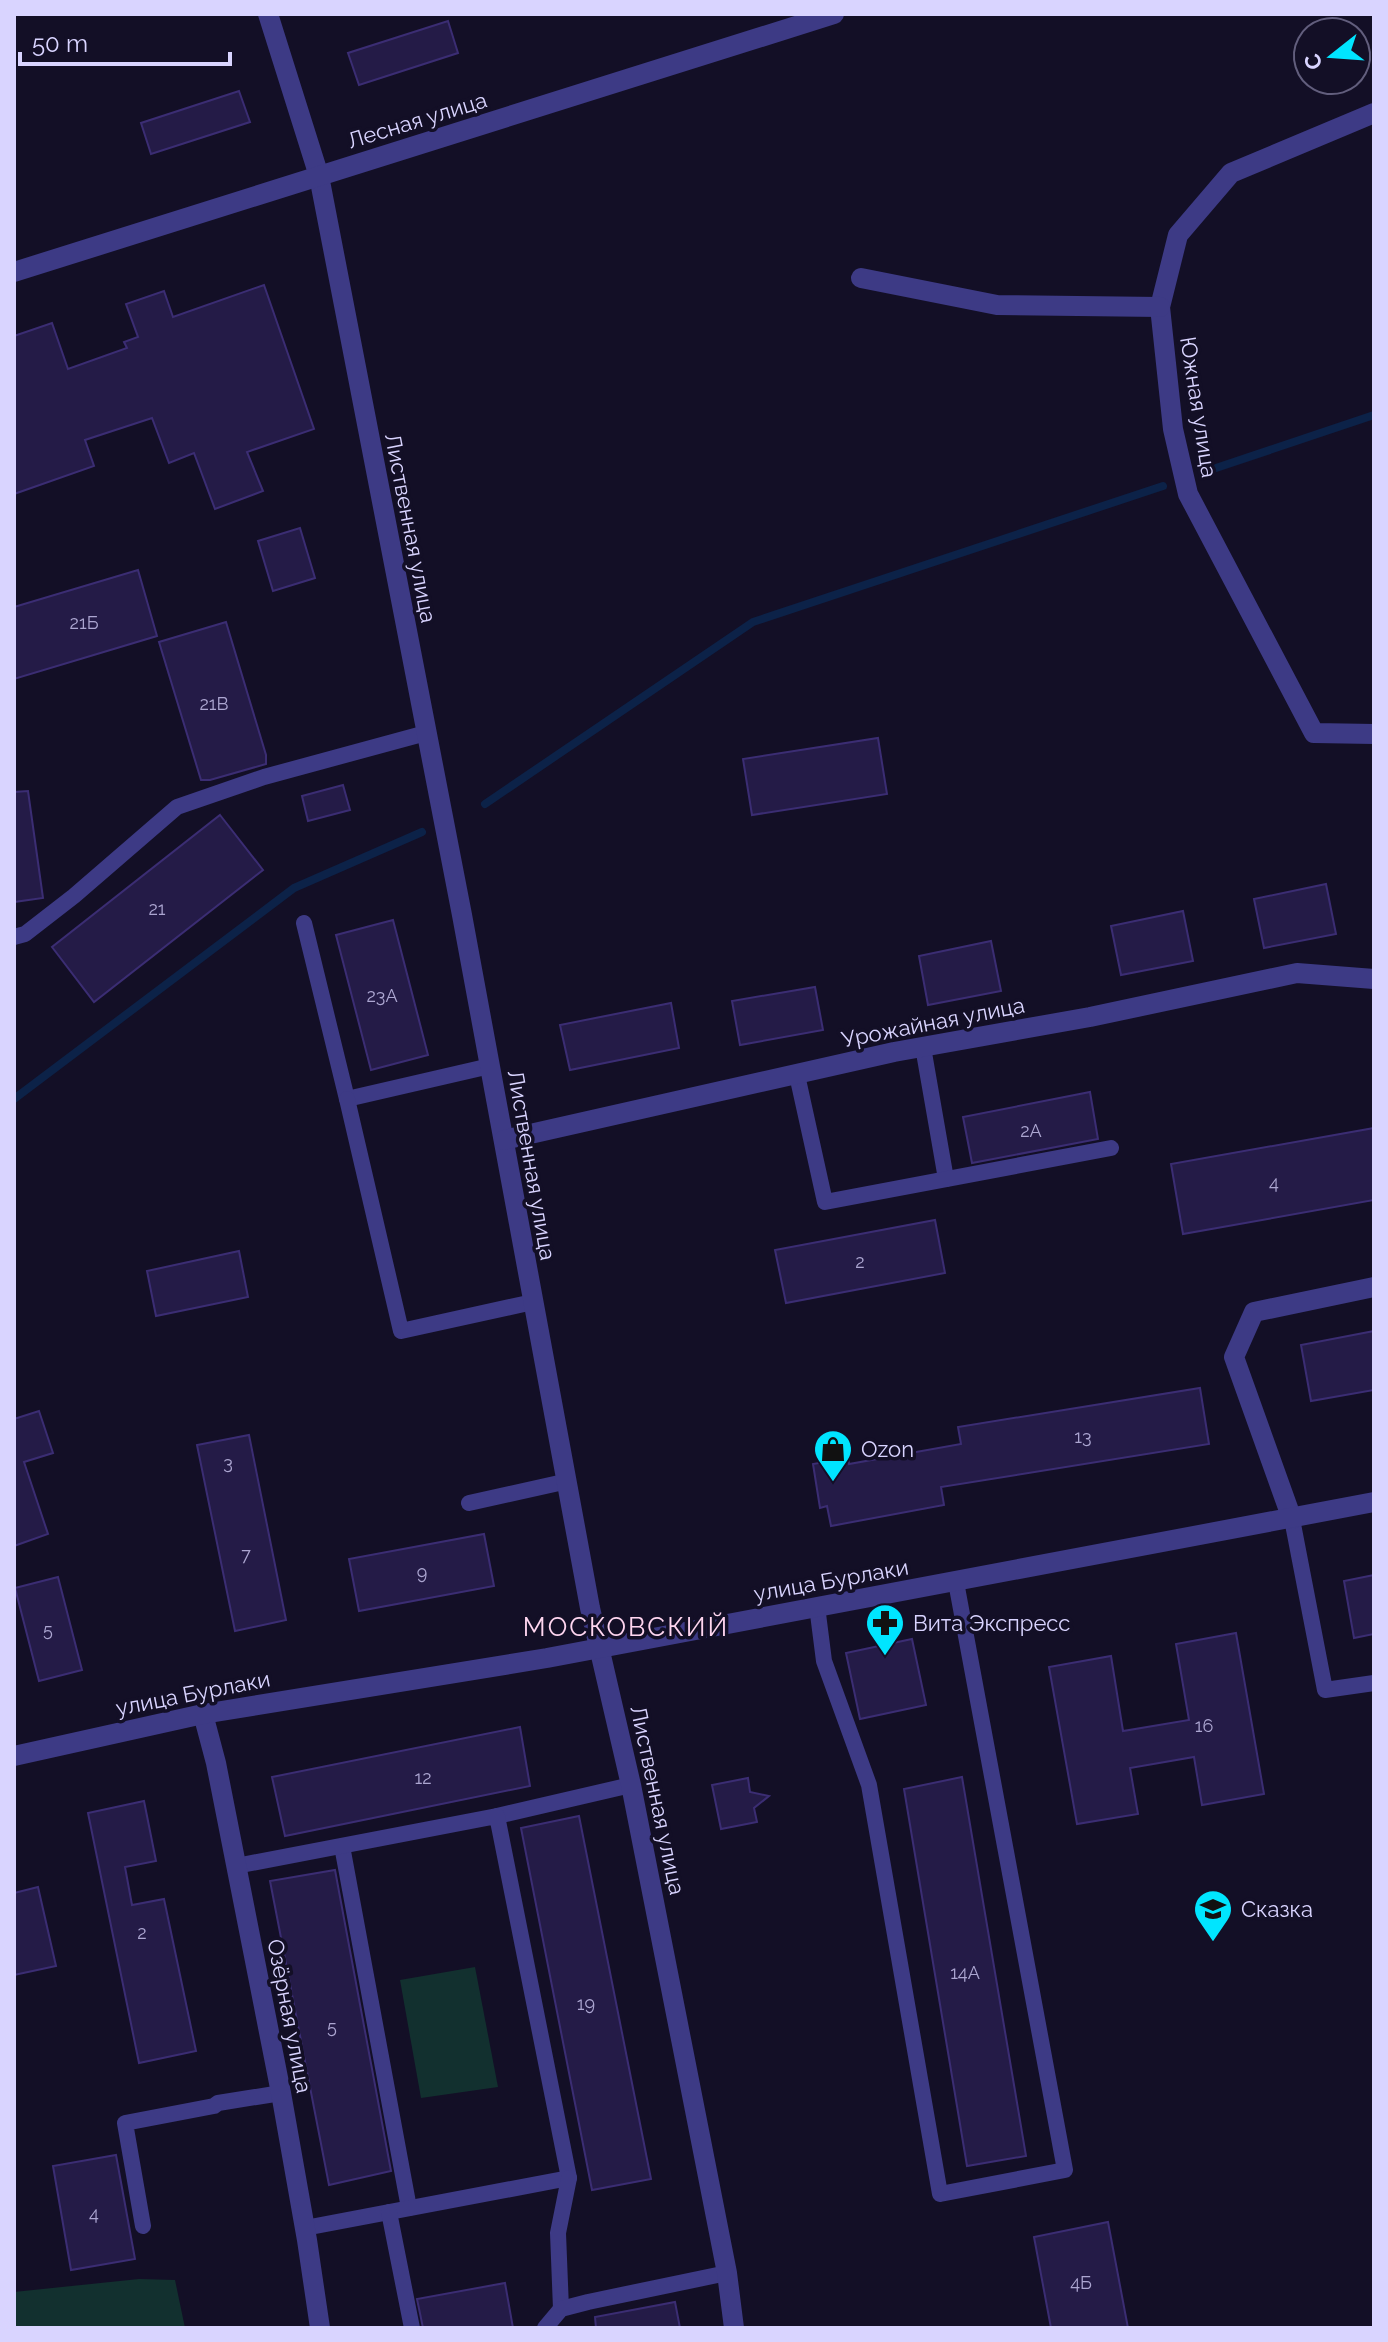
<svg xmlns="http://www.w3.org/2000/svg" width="1388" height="2342" font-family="Raleway,sans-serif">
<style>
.green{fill:#12302f}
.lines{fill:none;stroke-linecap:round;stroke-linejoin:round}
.stream{stroke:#0c2248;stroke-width:8}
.building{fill:#241b47;stroke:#3b2d73;stroke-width:2}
.service{stroke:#3d3a85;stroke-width:16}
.minor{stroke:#3d3a85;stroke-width:20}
.tertiary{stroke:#3d3a85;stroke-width:20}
.labels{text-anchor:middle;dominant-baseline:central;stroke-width:7;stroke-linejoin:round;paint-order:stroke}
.number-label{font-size:18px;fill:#aca6d1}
.street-label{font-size:22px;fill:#d9d4ff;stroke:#130f26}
.poi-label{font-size:22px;fill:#d9d4ff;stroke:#130f26;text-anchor:start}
.quarter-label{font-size:26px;letter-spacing:2px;fill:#ffd6f0;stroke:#130f26}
</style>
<rect width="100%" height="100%" fill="#130f26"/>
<g class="green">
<polygon points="475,1967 498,2087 421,2098 400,1980"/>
<polygon points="139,2279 175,2280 185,2328 14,2328 14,2292"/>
</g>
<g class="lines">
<g class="stream">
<polyline points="1207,471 1374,415"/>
<polyline points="485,804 753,622 1163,486"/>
<polyline points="14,1099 294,888 422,832"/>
</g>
</g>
<g class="building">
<polygon points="448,21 458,53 359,85 348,53"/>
<polygon points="239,91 250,122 151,154 141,123"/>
<polygon points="264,285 314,429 247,452 263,491 215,509 194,453 169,463 152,418 85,440 94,466 14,494 14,336 52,323 68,369 127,348 124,342 138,337 126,304 164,291 173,317"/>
<polygon points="300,528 315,578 273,591 258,541"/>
<polygon points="138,570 157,636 14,679 14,607"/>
<polygon points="226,622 266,755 266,764 210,780 201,780 159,642"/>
<polygon points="878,738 887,794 752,815 743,759"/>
<polygon points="343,785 350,810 308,821 302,796"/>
<polygon points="28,791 43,898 14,902 14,792"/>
<polygon points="220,815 263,870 94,1002 52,947"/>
<polygon points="1326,884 1336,934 1264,948 1254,899"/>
<polygon points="1183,911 1193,961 1121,975 1111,926"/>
<polygon points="393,920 428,1055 371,1070 336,935"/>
<polygon points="991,941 1001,991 928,1005 919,956"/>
<polygon points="815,987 823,1030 740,1045 732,1001"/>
<polygon points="671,1003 679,1048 570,1070 560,1025"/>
<polygon points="1090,1092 1098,1139 972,1163 963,1117"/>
<polygon points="1374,1128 1374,1200 1183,1234 1171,1164"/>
<polygon points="935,1220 945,1273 786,1303 775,1250"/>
<polygon points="239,1251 248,1297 156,1316 147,1271"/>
<polygon points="1374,1331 1374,1390 1311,1401 1301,1345"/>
<polygon points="1200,1388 1209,1444 941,1487 944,1505 831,1526 827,1506 820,1508 813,1464 848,1458 849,1464 961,1444 958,1427"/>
<polygon points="39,1411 53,1453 24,1462 48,1534 14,1546 14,1419"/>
<polygon points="249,1435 286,1620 235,1631 197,1445"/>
<polygon points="484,1534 494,1586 359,1611 349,1559"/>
<polygon points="1374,1575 1374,1634 1354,1638 1344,1581"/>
<polygon points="58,1577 82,1670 39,1681 15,1588"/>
<polygon points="1236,1633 1264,1794 1202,1805 1194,1757 1130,1768 1138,1814 1077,1824 1049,1667 1111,1656 1123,1731 1189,1720 1176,1644"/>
<polygon points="912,1639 926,1705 860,1719 846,1653"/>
<polygon points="520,1727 530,1786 285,1836 272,1777"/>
<polygon points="962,1777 1026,2156 967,2166 904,1789"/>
<polygon points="748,1778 750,1792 769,1796 754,1808 757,1822 721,1829 712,1785"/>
<polygon points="144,1801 156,1861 125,1867 132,1905 164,1899 196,2051 139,2063 88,1813"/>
<polygon points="579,1816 651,2179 592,2190 521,1828"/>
<polygon points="335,1870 391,2171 329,2185 270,1881"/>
<polygon points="38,1887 56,1966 14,1975 14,1893"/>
<polygon points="116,2155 135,2259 71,2270 53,2166"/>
<polygon points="1108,2222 1128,2328 1051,2328 1034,2237"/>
<polygon points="505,2283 513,2328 423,2328 417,2299"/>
<polygon points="675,2302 680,2328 596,2328 595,2317"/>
</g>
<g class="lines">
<g class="service">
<polyline points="304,923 347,1099 490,1066"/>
<polyline points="14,937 25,934 74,896 177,807 264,777 426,733"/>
<polyline points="923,1047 946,1179"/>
<polyline points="797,1075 825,1202 1111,1148"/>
<polyline points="347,1099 401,1331 533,1302"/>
<polyline points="469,1503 568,1481"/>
<polyline points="1292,1519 1325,1690 1374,1683"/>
<polyline points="817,1606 824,1661 869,1785 940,2194 1065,2170 956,1582"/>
<polyline points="497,1816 631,1785"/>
<polyline points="342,1846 409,2208"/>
<polyline points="236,1866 497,1816 569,2178 305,2228"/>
<polyline points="389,2212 412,2328"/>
<polyline points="143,2226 125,2123 214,2106 218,2103 281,2093"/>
<polyline points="561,2309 558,2233 569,2178"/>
<polyline points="545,2328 561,2309 588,2302 727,2273"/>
</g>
<g class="minor">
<polyline points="268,14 319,176 462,915 590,1608 631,1785 727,2273 734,2328"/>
<polyline points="1374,113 1231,173 1178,235 1160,307 1173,429 1188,494 1314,733 1374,734"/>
<polyline points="14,272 834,14"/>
<polyline points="861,278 997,305 1160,307"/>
<polyline points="504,1140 894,1052 1090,1017 1297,973 1374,979"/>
<polyline points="1292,1519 1234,1357 1254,1312 1374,1287"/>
<polyline points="203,1714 216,1763 281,2093 307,2240 320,2328"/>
</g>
<polyline class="tertiary" points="14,1756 203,1714 547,1658 1374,1502"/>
</g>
<defs>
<symbol id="shop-pin" viewBox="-11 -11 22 30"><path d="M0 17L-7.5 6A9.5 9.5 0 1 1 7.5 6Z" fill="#00e5ff" stroke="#130f26"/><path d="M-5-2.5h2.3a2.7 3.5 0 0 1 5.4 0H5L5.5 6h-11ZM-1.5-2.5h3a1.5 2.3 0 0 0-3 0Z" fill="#111"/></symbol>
<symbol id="pharmacy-pin" viewBox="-11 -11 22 30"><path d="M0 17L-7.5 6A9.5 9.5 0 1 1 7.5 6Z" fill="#00e5ff" stroke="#130f26"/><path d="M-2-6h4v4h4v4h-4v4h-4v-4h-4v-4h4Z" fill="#111"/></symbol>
<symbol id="school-pin" viewBox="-11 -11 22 30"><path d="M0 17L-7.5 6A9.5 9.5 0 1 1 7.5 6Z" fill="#00e5ff" stroke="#130f26"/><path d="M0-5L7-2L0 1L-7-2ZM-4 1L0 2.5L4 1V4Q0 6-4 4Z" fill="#111"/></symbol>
</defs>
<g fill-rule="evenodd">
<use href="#shop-pin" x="811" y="1427" width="44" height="60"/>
<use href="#pharmacy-pin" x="863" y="1601" width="44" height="60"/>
<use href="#school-pin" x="1191" y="1887" width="44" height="60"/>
</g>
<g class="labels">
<g class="number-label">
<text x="84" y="622">21Б</text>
<text x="214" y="703">21В</text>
<text x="157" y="908">21</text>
<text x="382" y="995">23А</text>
<text x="1031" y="1130">2А</text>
<text x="1274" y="1182">4</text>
<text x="860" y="1261">2</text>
<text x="1083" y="1436">13</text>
<text x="228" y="1462">3</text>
<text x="246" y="1554">7</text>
<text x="422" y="1572">9</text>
<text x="48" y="1629">5</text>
<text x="1204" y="1725">16</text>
<text x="423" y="1777">12</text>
<text x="142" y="1932">2</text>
<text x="965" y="1972">14А</text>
<text x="586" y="2003">19</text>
<text x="332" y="2026">5</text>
<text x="94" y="2213">4</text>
<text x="1081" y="2282">4Б</text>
</g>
<g class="street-label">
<text transform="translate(417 120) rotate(-17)">Лесная улица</text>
<text transform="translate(1199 407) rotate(81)">Южная улица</text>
<text transform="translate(411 528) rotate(79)">Лиственная улица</text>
<text transform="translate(933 1022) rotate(-11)">Урожайная улица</text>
<text transform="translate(532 1165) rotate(80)">Лиственная улица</text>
<text transform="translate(831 1580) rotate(-10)">улица Бурлаки</text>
<text transform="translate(193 1693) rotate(-11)">улица Бурлаки</text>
<text transform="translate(658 1800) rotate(78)">Лиственная улица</text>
<text transform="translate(290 2016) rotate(79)">Озёрная улица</text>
</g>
<g class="poi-label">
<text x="861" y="1449">Ozon</text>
<text x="913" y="1623">Вита Экспресс</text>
<text x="1241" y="1909">Сказка</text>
</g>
<g class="quarter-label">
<text x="626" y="1627">МОСКОВСКИЙ</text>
</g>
</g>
<rect width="1388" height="2342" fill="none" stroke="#d9d4ff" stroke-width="32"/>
<g transform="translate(1332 56) rotate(253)"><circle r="38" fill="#130f26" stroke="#625e7d" stroke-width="2"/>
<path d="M0-6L14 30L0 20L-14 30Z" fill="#00e5ff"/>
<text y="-12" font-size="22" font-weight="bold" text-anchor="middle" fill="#d9d4ff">С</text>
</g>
<path d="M20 52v12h210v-12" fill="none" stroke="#d9d4ff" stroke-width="4"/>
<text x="32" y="52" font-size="24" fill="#d9d4ff" stroke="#130f26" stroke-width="6" paint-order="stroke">50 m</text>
</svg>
